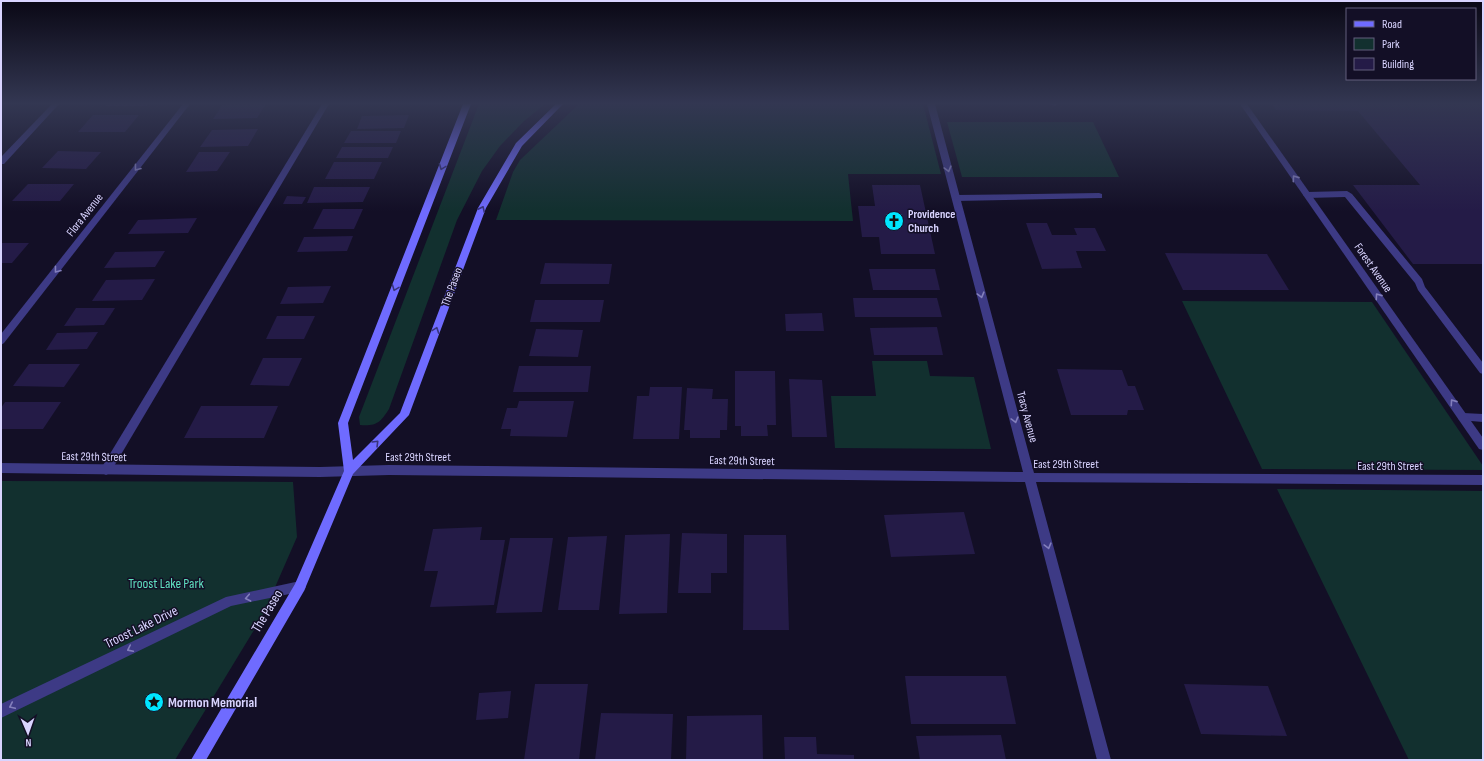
<svg xmlns="http://www.w3.org/2000/svg" width="1484" height="761" font-family="'Sofia Sans Condensed',sans-serif">
<style>
.green{fill:#12302f}
.building{fill:#241b47}
.lines{fill:none;stroke-linecap:round;stroke-linejoin:round}
.service{fill:#3d3a85;fill-rule:evenodd}
.minor{fill:#3d3a85;fill-rule:evenodd}
.secondary{fill:#6f6bff;fill-rule:evenodd}
.oneway{stroke:#38347d}
.oneway2{stroke:#837fbc}
.labels{text-anchor:middle;dominant-baseline:central;stroke-width:3;stroke-linejoin:round;paint-order:stroke}
.poi-label{font-size:12px;font-weight:bold;fill:#d9d4ff;stroke:#130f26;text-anchor:start}
.street-label{font-size:12px;fill:#d9d4ff;stroke:#130f26}
.near-park-label{font-size:14px;fill:#5fe0c0;stroke:#130f26}
.near-street-label{font-size:14px;fill:#d9d4ff;stroke:#130f26}
.near-poi-label{font-size:14px;font-weight:bold;fill:#d9d4ff;stroke:#130f26;text-anchor:start}
</style>
<rect width="100%" height="100%" fill="#130f26"/>
<g class="green">
<path d="M479 104H545L523 122 500 146 482 171 457 220 389 409C380 423 377 426 360 425L359 417Z"/>
<polygon points="579,104 923,104 941,174 848,174 853,221 496,220 513,172 520,160"/>
<polygon points="947,122 1093,122 1119,177 962,177"/>
<polygon points="1182,301 1372,302 1483,466 1483,470 1262,469"/>
<polygon points="872,361 927,361 930,376 974,377 991,449 835,448 831,396 876,396"/>
<polygon points="1,481 293,482 297,537 262,617 175,760 1,760"/>
<polygon points="1277,489 1483,491 1483,760 1409,760"/>
</g>
<g class="building">
<polygon points="108,104 148,104 146,106 106,106"/>
<polygon points="223,104 266,104 257,118 213,119"/>
<polygon points="1272,104 1483,104 1483,264 1413,264 1353,185 1420,185 1358,111 1276,110"/>
<polygon points="93,115 139,115 125,132 78,132"/>
<polygon points="409,115 404,128 357,129 362,116"/>
<polygon points="258,129 248,146 200,147 212,130"/>
<polygon points="351,131 401,131 396,143 344,143"/>
<polygon points="342,147 393,147 388,158 336,158"/>
<polygon points="58,151 101,152 86,169 42,168"/>
<polygon points="199,152 230,152 217,171 186,172"/>
<polygon points="334,162 382,162 374,179 325,179"/>
<polygon points="28,184 74,184 60,201 12,201"/>
<polygon points="872,185 920,185 935,254 881,254 879,237 862,237 858,206 875,206"/>
<polygon points="314,187 370,187 363,202 307,203"/>
<polygon points="287,196 306,197 302,204 283,204"/>
<polygon points="323,209 363,209 354,229 313,229"/>
<polygon points="197,218 188,233 128,234 138,220"/>
<polygon points="1026,223 1047,223 1052,235 1077,235 1074,228 1095,228 1106,251 1076,251 1082,268 1042,269"/>
<polygon points="353,236 347,251 297,252 304,237"/>
<polygon points="1,243 29,243 12,263 1,263"/>
<polygon points="165,251 155,267 104,268 115,252"/>
<polygon points="1165,253 1267,254 1289,290 1183,290"/>
<polygon points="545,263 612,264 609,284 540,284"/>
<polygon points="869,269 935,269 940,290 873,290"/>
<polygon points="155,279 142,300 92,301 106,280"/>
<polygon points="331,286 323,303 280,304 288,287"/>
<polygon points="853,298 937,298 942,317 855,317"/>
<polygon points="535,300 604,300 600,322 530,322"/>
<polygon points="76,308 115,308 104,325 64,326"/>
<polygon points="822,313 824,331 786,331 785,314"/>
<polygon points="277,316 315,316 304,339 266,339"/>
<polygon points="937,327 943,355 874,355 870,328"/>
<polygon points="536,329 583,330 578,357 529,356"/>
<polygon points="98,332 87,349 46,350 57,333"/>
<polygon points="263,358 302,358 289,386 250,385"/>
<polygon points="29,364 80,364 64,387 13,386"/>
<polygon points="519,366 591,366 588,392 513,392"/>
<polygon points="1057,369 1122,370 1128,386 1135,386 1144,410 1128,410 1127,415 1071,415"/>
<polygon points="735,371 775,371 776,425 767,425 768,436 741,436 741,426 735,426"/>
<polygon points="789,379 822,380 827,437 792,437"/>
<polygon points="650,387 682,387 679,439 633,439 637,396 649,396"/>
<polygon points="687,388 713,389 712,399 728,399 727,430 720,430 720,438 690,438 690,430 684,430"/>
<polygon points="519,401 574,401 567,437 510,436 511,429 501,429 507,408 517,408"/>
<polygon points="5,402 61,402 43,429 1,429 1,408"/>
<polygon points="201,406 278,406 264,438 184,438"/>
<polygon points="964,512 975,554 891,557 884,515"/>
<polygon points="482,527 480,540 505,540 494,605 430,607 438,571 424,571 433,529"/>
<polygon points="682,533 727,534 727,573 711,573 711,593 678,593"/>
<polygon points="670,534 667,613 619,614 625,535"/>
<polygon points="744,535 786,535 789,630 743,630"/>
<polygon points="607,536 599,610 558,610 568,537"/>
<polygon points="510,538 553,538 542,612 496,613"/>
<polygon points="905,676 1006,676 1016,724 911,724"/>
<polygon points="535,684 588,684 579,760 524,760"/>
<polygon points="1184,684 1268,686 1287,736 1201,734"/>
<polygon points="511,691 508,718 476,720 479,693"/>
<polygon points="601,713 673,714 671,760 595,760"/>
<polygon points="762,715 763,760 686,760 687,716"/>
<polygon points="1001,735 1006,760 920,760 916,736"/>
<polygon points="784,737 816,737 817,754 854,755 854,760 785,760"/>
</g>
<g class="lines">
<g class="service">
<polygon points="52,104 59,104 4,164 1,164 1,157"/>
<polygon points="322,104 329,104 110,473 106,475 102,473 101,470 102,467"/>
<polygon points="1049,104 1058,104 1055,106"/>
<polygon points="1347,191 1352,194 1422,279 1425,287 1483,363 1483,374 1480,373 1418,290 1415,283 1345,197 1307,198 1303,195 1307,192"/>
<polygon points="1099,193 1102,194 1102,198 956,201 952,198 956,195"/>
<polygon points="1463,413 1483,414 1483,422 1459,420 1458,417 1459,414"/>
</g>
<g class="minor">
<polygon points="183,104 190,104 4,343 1,345 1,334"/>
<polygon points="927,104 935,104 1034,473 1483,475 1483,485 1036,482 1111,760 1097,760 1025,482 389,475 320,477 1,473 1,463 320,467 389,465 1023,472"/>
<polygon points="1240,104 1247,104 1483,438 1483,450 1479,449"/>
<polygon points="300,581 304,583 306,587 304,591 231,606 1,718 1,704 226,597"/>
</g>
<polygon class="secondary" points="463,104 471,104 348,423 353,460 400,413 478,208 516,143 556,104 563,104 522,146 486,208 409,415 353,474 304,591 206,760 191,760 295,584 344,471 338,423"/>
</g>
<defs><path id="oneway-chevron" d="M-2-3.5L2.5 0L-2 3.5" fill="none" stroke-width="1.6" stroke-linecap="round" stroke-linejoin="round"/></defs>
<g class="oneway">
<use href="#oneway-chevron" transform="translate(442 167) rotate(111)"/>
<use href="#oneway-chevron" transform="translate(482 209) rotate(-65)"/>
<use href="#oneway-chevron" transform="translate(395 288) rotate(111)"/>
<use href="#oneway-chevron" transform="translate(436 330) rotate(-70)"/>
<use href="#oneway-chevron" transform="translate(376 443) rotate(-45)"/>
</g>
<g class="oneway2">
<use href="#oneway-chevron" transform="translate(137 168) rotate(128)"/>
<use href="#oneway-chevron" transform="translate(948 169) rotate(75)"/>
<use href="#oneway-chevron" transform="translate(1295 178) rotate(-125)"/>
<use href="#oneway-chevron" transform="translate(57 270) rotate(128)"/>
<use href="#oneway-chevron" transform="translate(981 295) rotate(75)"/>
<use href="#oneway-chevron" transform="translate(1378 296) rotate(-125)"/>
<use href="#oneway-chevron" transform="translate(1453 402) rotate(-125)"/>
<use href="#oneway-chevron" transform="translate(1015 420) rotate(75)"/>
<use href="#oneway-chevron" transform="translate(1048 546) rotate(75)"/>
<use href="#oneway-chevron" transform="translate(248 598) rotate(169)"/>
<use href="#oneway-chevron" transform="translate(130 649) rotate(154)"/>
<use href="#oneway-chevron" transform="translate(12 706) rotate(155)"/>
</g>
<linearGradient id="sky" x2="0" y2="1"><stop stop-color="#0a0815"/><stop offset="0.49" stop-color="#333752"/><stop offset="1" stop-color="#333752" stop-opacity="0"/></linearGradient>
<rect width="1484" height="211" fill="url(#sky)"/>
<defs>
<symbol id="church-disc" viewBox="-11 -11 22 22"><circle r="9.5" fill="#00e5ff" stroke="#130f26"/><path d="M-1.2-6h2.4v3.5h3.3v2.4h-3.3V6h-2.4V-.1h-3.3v-2.4h3.3Z" fill="#111"/></symbol>
<symbol id="sight-disc" viewBox="-11 -11 22 22"><circle r="9.5" fill="#00e5ff" stroke="#130f26"/><path d="M0-6L1.8-2.2L6-1.7L2.9 1.2L3.7 5.4L0 3.3L-3.7 5.4L-2.9 1.2L-6-1.7L-1.8-2.2Z" fill="#111"/></symbol>
</defs>
<g fill-rule="evenodd">
<use href="#church-disc" x="883" y="210" width="22" height="22"/>
<use href="#sight-disc" x="143" y="691" width="22" height="22"/>
</g>
<g class="labels">
<g class="poi-label">
<text x="908" y="214">Providence<tspan x="908" dy="14">Church</tspan></text>
</g>
<g class="street-label">
<text transform="translate(85 215) rotate(-52)">Flora Avenue</text>
<text transform="translate(1373 268) rotate(55)">Forest Avenue</text>
<text transform="translate(452 287) rotate(-70)">The Paseo</text>
<text transform="translate(1027 417) rotate(75)">Tracy Avenue</text>
<text transform="translate(94 457) rotate(1)">East 29th Street</text>
<text x="418" y="457">East 29th Street</text>
<text transform="translate(742 461) rotate(1)">East 29th Street</text>
<text x="1066" y="464">East 29th Street</text>
<text x="1390" y="466">East 29th Street</text>
</g>
<g class="near-park-label">
<text x="166" y="583">Troost Lake Park</text>
</g>
<g class="near-street-label">
<text transform="translate(267 611) rotate(-59)">The Paseo</text>
<text transform="translate(141 627) rotate(-26)">Troost Lake Drive</text>
</g>
<g class="near-poi-label">
<text x="168" y="702">Mormon Memorial</text>
</g>
</g>
<rect width="1484" height="761" fill="none" stroke="#d9d4ff" stroke-width="4"/>
<rect x="1346" y="8" width="130" height="72" fill="#130f26" stroke="#625e7d"/>
<rect x="1354" y="21" width="20" height="6" fill="#6f6bff" stroke="#625e7d"/>
<text x="1382" y="28" font-size="12" fill="#d9d4ff">Road</text>
<rect x="1354" y="38" width="20" height="12" fill="#12302f" stroke="#625e7d"/>
<text x="1382" y="48" font-size="12" fill="#d9d4ff">Park</text>
<rect x="1354" y="58" width="20" height="12" fill="#241b47" stroke="#625e7d"/>
<text x="1382" y="68" font-size="12" fill="#d9d4ff">Building</text>
<g transform="translate(28 733) rotate(178)" stroke="#130f26" stroke-width="3" paint-order="stroke">
<path d="M0-3L7 15L0 10L-7 15Z" fill="#d9d4ff"/>
<text y="-6" font-size="11" font-weight="bold" text-anchor="middle" fill="#d9d4ff">N</text>
</g>
</svg>
